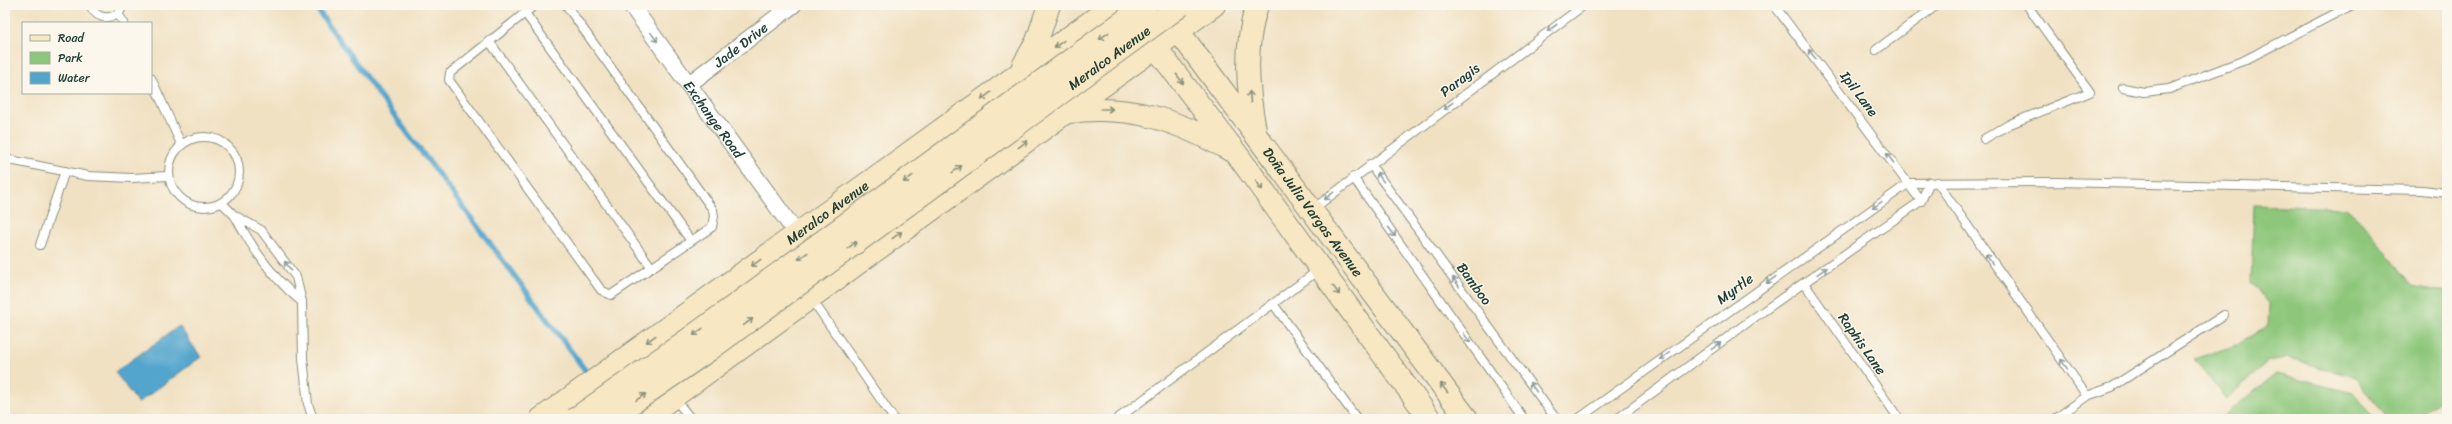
<svg xmlns="http://www.w3.org/2000/svg" width="2452" height="424" font-family="Sriracha,sans-serif">
<style>
.green{fill:#8ec77b;stroke:#568258}
.water{fill:#52a5cd;stroke:#387180}
.lines{fill:none;stroke-linecap:round;stroke-linejoin:round}
.stream{stroke:#52a5cd;stroke-width:5.5}
.lane-casing{stroke:#888f7c;stroke-width:10}
.street-casing{stroke:#888f7c;stroke-width:18}
.secondary-casing{stroke:#888f7c;stroke-width:24}
.lane{stroke:#fff;stroke-width:8}
.street{stroke:#fff;stroke-width:16}
.secondary{stroke:#f8e7c3;stroke-width:22}
.secondary-bridge-casing{stroke:#888f7c;stroke-width:24;stroke-linecap:butt}
.secondary-bridge{stroke:#f8e7c3;stroke-width:22}
.oneway{stroke:#8f9e9a}
.oneway2{stroke:#8c927c}
.labels{text-anchor:middle;dominant-baseline:central;stroke-width:3;stroke-linejoin:round;paint-order:stroke}
.street-label{font-size:14px;fill:#1f3d34;stroke:#fbf7ec}
</style>
<rect width="100%" height="100%" fill="#fbf7ec"/>
<filter id="ink" filterUnits="userSpaceOnUse"><feTurbulence type="fractalNoise" baseFrequency=".025" numOctaves="2"/><feDisplacementMap in="SourceGraphic" scale="8" xChannelSelector="R" yChannelSelector="G"/><feConvolveMatrix kernelMatrix="1 2 1 2 8 2 1 2 1" color-interpolation-filters="sRGB"/></filter>
<filter id="wash" filterUnits="userSpaceOnUse"><feTurbulence type="fractalNoise" baseFrequency=".012" numOctaves="4" result="noise"/><feDisplacementMap in="SourceGraphic" scale="16" xChannelSelector="R" yChannelSelector="G"/><feGaussianBlur stdDeviation="0.9" result="paint"/><feColorMatrix in="noise" values="0 0 0 0 0 0 0 0 0 0 0 0 0 0 0 0 0 1.4 0 .05"/><feComposite in="paint" operator="in"/></filter>
<g filter="url(#wash)">
<rect width="100%" height="100%" fill="#f1e1c3"/>
<g class="green">
<polygon points="2254,205 2346,208 2361,221 2413,286 2447,292 2447,394 2418,419 2388,419 2355,377 2285,358 2269,361 2226,399 2194,359 2237,345 2268,326 2269,306 2251,282"/>
<polygon points="2276,374 2354,393 2374,419 2220,419"/>
</g>
<polygon class="water" points="179,326 201,357 138,403 115,372"/>
<g class="lines">
<polyline class="stream" points="314,5 373,87 588,374"/>
</g>
</g>
<g filter="url(#ink)">
<g class="lines">
<defs>
<g id="lane">
<path d="M90 5C96 18 106 20 118 14L124 5"/>
<polyline points="535,5 450,73 449,80 601,290 611,295 712,227 714,216 713,210 566,5"/>
<polyline points="1774,5 1921,201"/>
<polyline points="525,13 691,241"/>
<polyline points="118,14 124,23"/>
<polyline points="489,41 652,268"/>
<polyline points="1876,50 1937,5"/>
<polyline points="151,78 181,144"/>
<polyline points="2123,88 2144,92 2169,89 2245,60 2352,5"/>
<circle cx="204" cy="172" r="35"/>
<polyline points="1984,139 2010,124 2090,92 2027,5"/>
<polyline points="5,159 88,176 132,178 168,176"/>
<polyline points="1370,164 1556,419"/>
<polyline points="1353,177 1524,419"/>
<polyline points="1937,182 2087,396"/>
<polyline points="222,203 234,215 261,230 296,277 302,302 303,358 308,404 313,419"/>
<polyline points="1313,209 1584,5"/>
<path d="M235 216C252 248 273 279 302 302"/>
<polyline points="40,245 65,171"/>
<polyline points="1804,283 1899,419"/>
<polyline points="811,298 894,419"/>
<polyline points="1274,305 1357,419"/>
<polyline points="674,398 691,419"/>
<polyline points="1117,419 1320,269"/>
<polyline points="1578,419 1909,183 2057,182 2422,190 2447,193"/>
<polyline points="1617,419 1755,317 1921,201 1930,182"/>
<polyline points="2055,419 2087,396 2112,387 2224,315"/>
</g>
<g id="street">
<path id="s1" d="M631 5 797 234"/>
<path id="s2" d="M689 84 793 5"/>
</g>
<g id="secondary">
<path id="s3" d="M1159 5 1467 419"/>
<polyline points="1147,36 1236,153 1430,419"/>
<polyline points="1023,66 1037,41 1049,5"/>
<path d="M1068 112C1131 104 1176 120 1230 150"/>
<path d="M1255 130C1247 88 1244 46 1257 5"/>
<path id="s4" d="M541 419 1114 5"/>
<polyline points="643,419 1214,5"/>
</g>
</defs>
<use href="#lane" class="lane-casing"/>
<use href="#street" class="street-casing"/>
<use href="#secondary" class="secondary-casing"/>
<use href="#lane" class="lane"/>
<use href="#street" class="street"/>
<use href="#secondary" class="secondary"/>
<defs>
<g id="secondary-bridge">
<polyline points="575,419 693,336 1146,5"/>
<path id="s5" d="M609 419 709 350 1181 5"/>
</g>
</defs>
<use href="#secondary-bridge" class="secondary-bridge-casing"/>
<use href="#secondary-bridge" class="secondary-bridge"/>
</g>
<defs><path id="oneway-shaft" d="M-6 0H5M1.5-3L5.5 0L1.5 3" fill="none" stroke-width="1.6" stroke-linecap="round" stroke-linejoin="round"/></defs>
<g class="oneway">
<use href="#oneway-shaft" transform="translate(1552 28) rotate(143)"/>
<use href="#oneway-shaft" transform="translate(654 37) rotate(54)"/>
<use href="#oneway-shaft" transform="translate(1812 54) rotate(-128)"/>
<use href="#oneway-shaft" transform="translate(1448 106) rotate(143)"/>
<use href="#oneway-shaft" transform="translate(1890 158) rotate(-127)"/>
<use href="#oneway-shaft" transform="translate(1380 177) rotate(-126)"/>
<use href="#oneway-shaft" transform="translate(1329 196) rotate(141)"/>
<use href="#oneway-shaft" transform="translate(1877 205) rotate(145)"/>
<use href="#oneway-shaft" transform="translate(1392 232) rotate(55)"/>
<use href="#oneway-shaft" transform="translate(1989 259) rotate(-125)"/>
<use href="#oneway-shaft" transform="translate(288 266) rotate(-127)"/>
<use href="#oneway-shaft" transform="translate(1822 271) rotate(-35)"/>
<use href="#oneway-shaft" transform="translate(1771 280) rotate(145)"/>
<use href="#oneway-shaft" transform="translate(1456 282) rotate(-126)"/>
<use href="#oneway-shaft" transform="translate(1467 338) rotate(55)"/>
<use href="#oneway-shaft" transform="translate(1716 346) rotate(-36)"/>
<use href="#oneway-shaft" transform="translate(1665 356) rotate(144)"/>
<use href="#oneway-shaft" transform="translate(2064 364) rotate(-125)"/>
<use href="#oneway-shaft" transform="translate(1533 387) rotate(-126)"/>
</g>
<g class="oneway2">
<use href="#oneway-shaft" transform="translate(1104 36) rotate(144)"/>
<use href="#oneway-shaft" transform="translate(1059 44) rotate(145)"/>
<use href="#oneway-shaft" transform="translate(1180 79) rotate(53)"/>
<use href="#oneway-shaft" transform="translate(986 96) rotate(144)"/>
<use href="#oneway-shaft" transform="translate(1250 97) rotate(-95)"/>
<use href="#oneway-shaft" transform="translate(1107 109)"/>
<use href="#oneway-shaft" transform="translate(1023 144) rotate(-36)"/>
<use href="#oneway-shaft" transform="translate(957 169) rotate(-36)"/>
<use href="#oneway-shaft" transform="translate(908 179) rotate(144)"/>
<use href="#oneway-shaft" transform="translate(1259 185) rotate(54)"/>
<use href="#oneway-shaft" transform="translate(897 235) rotate(-36)"/>
<use href="#oneway-shaft" transform="translate(852 245) rotate(-36)"/>
<use href="#oneway-shaft" transform="translate(803 256) rotate(144)"/>
<use href="#oneway-shaft" transform="translate(756 263) rotate(144)"/>
<use href="#oneway-shaft" transform="translate(1336 290) rotate(54)"/>
<use href="#oneway-shaft" transform="translate(748 322) rotate(-36)"/>
<use href="#oneway-shaft" transform="translate(698 332) rotate(144)"/>
<use href="#oneway-shaft" transform="translate(651 339) rotate(144)"/>
<use href="#oneway-shaft" transform="translate(1444 388) rotate(-127)"/>
<use href="#oneway-shaft" transform="translate(641 397) rotate(-35)"/>
</g>
</g>
<g class="labels">
<g class="street-label">
<text stroke="none"><textPath href="#s2" startOffset="65">Jade Drive</textPath></text>
<text stroke="none"><textPath href="#s5" startOffset="617">Meralco Avenue</textPath></text>
<text transform="translate(1460 80) rotate(-37)">Paragis</text>
<text transform="translate(1859 94) rotate(53)">Ipil Lane</text>
<text stroke="none"><textPath href="#s1" startOffset="141">Exchange Road</textPath></text>
<text stroke="none"><textPath href="#s4" startOffset="353">Meralco Avenue</textPath></text>
<text stroke="none"><textPath href="#s3" startOffset="258">Doña Julia Vargas Avenue</textPath></text>
<text transform="translate(1474 284) rotate(54)">Bamboo</text>
<text transform="translate(1735 289) rotate(-36)">Myrtle</text>
<text transform="translate(1862 344) rotate(55)">Raphis Lane</text>
</g>
</g>
<rect width="2452" height="424" fill="none" stroke="#fbf7ec" stroke-width="20"/>
<rect x="22" y="22" width="130" height="72" fill="#fbf7ec" stroke="#a3ada2"/>
<rect x="30" y="35" width="20" height="6" fill="#f8e7c3" stroke="#a3ada2"/>
<text x="58" y="42" font-size="12" fill="#1f3d34">Road</text>
<rect x="30" y="52" width="20" height="12" fill="#8ec77b" stroke="#a3ada2"/>
<text x="58" y="62" font-size="12" fill="#1f3d34">Park</text>
<rect x="30" y="72" width="20" height="12" fill="#52a5cd" stroke="#a3ada2"/>
<text x="58" y="82" font-size="12" fill="#1f3d34">Water</text>
</svg>
